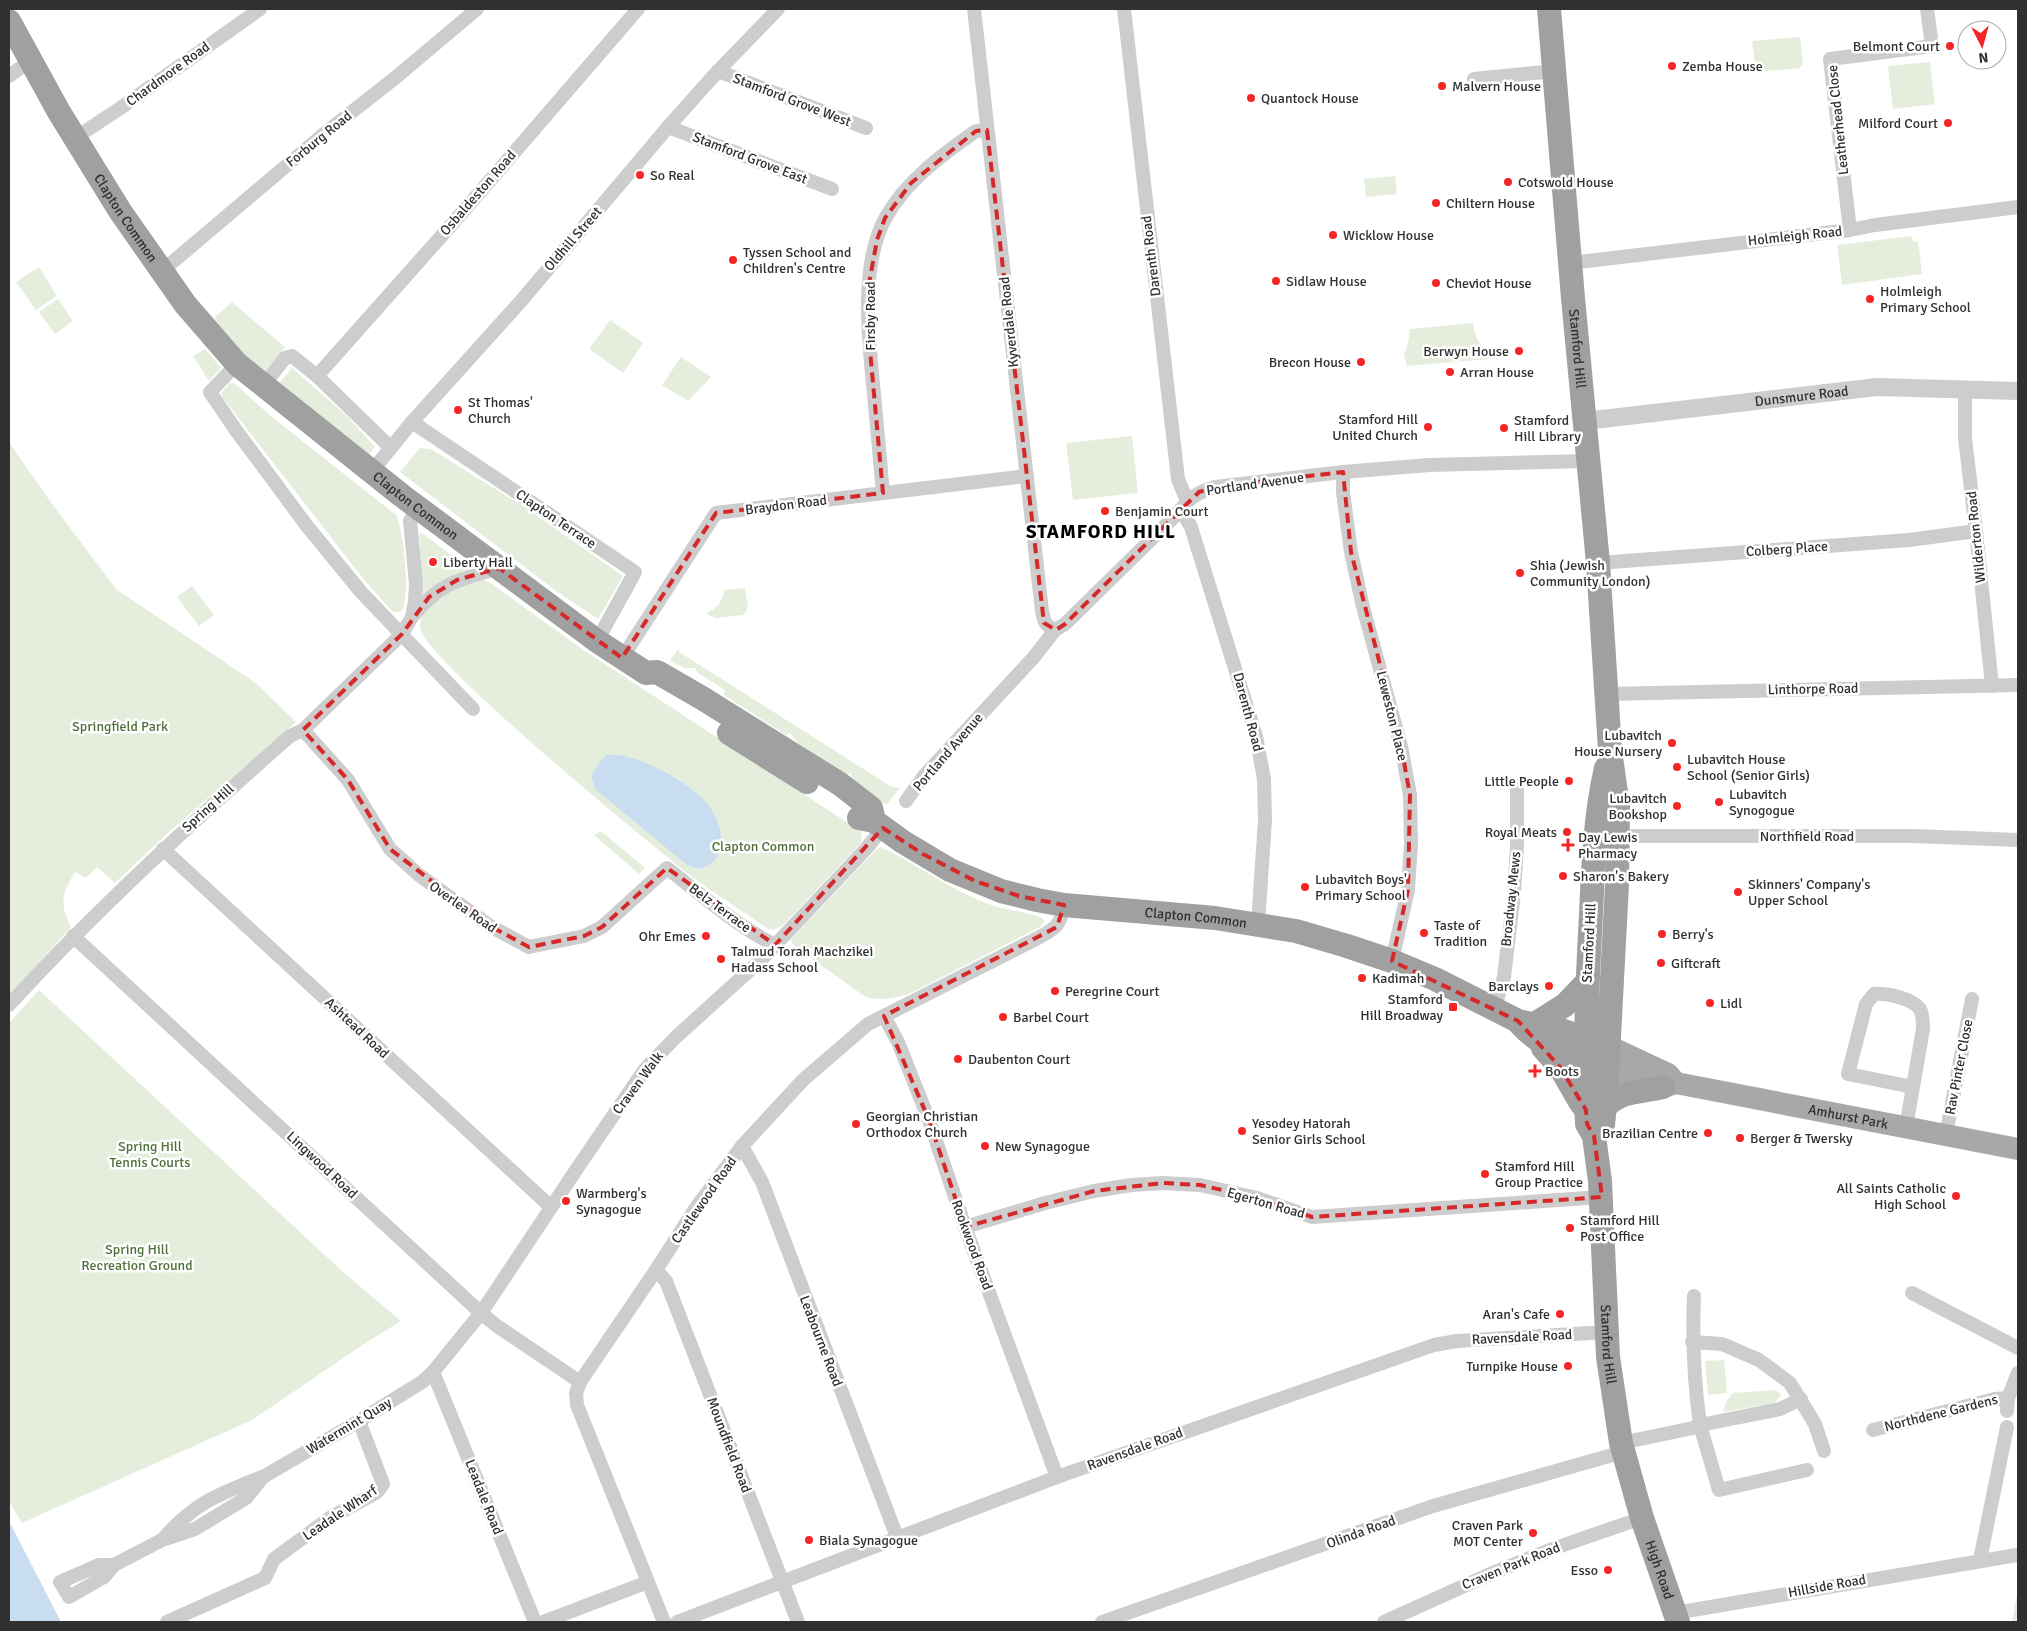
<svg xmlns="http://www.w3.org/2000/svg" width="2027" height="1631" font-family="Signika,sans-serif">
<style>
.green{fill:#e5eedd}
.water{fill:#c8ddef}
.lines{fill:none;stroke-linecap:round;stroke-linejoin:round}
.minor{stroke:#cdcdcd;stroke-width:14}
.tertiary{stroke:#cdcdcd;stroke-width:18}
.primary{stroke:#a8a8a8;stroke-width:22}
.trunk{stroke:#a0a0a0;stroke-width:24}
.marked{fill:none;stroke:#d62828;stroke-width:4;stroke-dasharray:10 6;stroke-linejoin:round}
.poi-dot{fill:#f42625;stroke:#fff;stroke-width:2}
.labels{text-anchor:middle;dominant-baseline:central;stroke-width:5;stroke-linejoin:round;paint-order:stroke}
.poi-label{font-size:14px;fill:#303030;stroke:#fff;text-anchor:start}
.street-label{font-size:14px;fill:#303030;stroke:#fff}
.park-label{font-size:14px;fill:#4f7039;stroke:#fff}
.district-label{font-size:19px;font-weight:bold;letter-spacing:1px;fill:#000;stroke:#fff}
</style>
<rect width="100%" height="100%" fill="#fff"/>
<g class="green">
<polygon points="1800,37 1803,65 1800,66 1800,68 1756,72 1752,41"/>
<polygon points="1930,62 1935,104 1893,109 1888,66"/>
<polygon points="1395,176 1397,194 1366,197 1364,179"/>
<polygon points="1912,236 1913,242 1918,241 1922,274 1842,285 1837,245"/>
<polygon points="39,267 57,296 36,310 16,282"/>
<polygon points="58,299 73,321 55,334 39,312"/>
<polygon points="232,302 285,347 264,375 239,353 214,318"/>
<polygon points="610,320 643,343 623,373 589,349"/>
<path d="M1473 323C1476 346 1483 347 1502 358L1407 366 1404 354 1408 343 1410 329Z"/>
<polygon points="205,349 221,368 209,381 193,356"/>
<polygon points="681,357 711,377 688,401 662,385"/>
<polygon points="292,368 347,416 375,447 369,454 278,385"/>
<path d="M230 383H234L272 417 396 515C404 530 411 599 401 612H393L365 581 223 398 221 393Z"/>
<polygon points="1132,436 1138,493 1073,500 1066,443"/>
<path d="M9 442 52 504 116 589 257 684 296 722 169 832 115 883 97 867 86 878 75 872C62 894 59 903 71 927L9 996Z"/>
<polygon points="420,448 431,449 523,506 623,576 598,619 556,591 400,472"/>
<polygon points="420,532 426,536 471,570 423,595 419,536"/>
<path d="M475 580H485L492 584 579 647 860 831 862 836 861 843 783 925 773 930 768 929C745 913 722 898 699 882 663 855 420 656 420 627 420 602 457 588 475 580Z"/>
<polygon points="192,586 214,615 199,626 177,597"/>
<path d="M745 588 748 607 744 615 716 618 707 614 709 611C720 608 721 600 725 590Z"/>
<polygon points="678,649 679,652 892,787 900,788 886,805 856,783 850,773 845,775 798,743 790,733 786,735 724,695 725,690 698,673 695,668 685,668 670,661"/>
<polygon points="601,831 645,868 639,874 594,835"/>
<path d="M881 847C921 866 955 894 998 907 1008 910 1041 914 1045 921L1040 927 911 993C897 998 878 1002 864 996L800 950 792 943 791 939 876 850Z"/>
<polygon points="39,990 342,1271 401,1321 361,1346 252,1420 22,1523 9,1502 9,1023"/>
<polygon points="1724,1360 1727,1393 1708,1395 1705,1361"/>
<polygon points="1776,1390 1781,1395 1775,1403 1723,1412 1726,1402 1733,1393"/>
<polygon points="2018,1589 2018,1622 2012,1622"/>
</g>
<g class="water">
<path d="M607 755C634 751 686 781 704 800 723 820 733 860 699 869L687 865 595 789 591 775 602 759Z"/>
<polygon points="9,1521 61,1622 9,1622"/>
</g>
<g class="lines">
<g class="minor">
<path d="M974 9 1042 611C1044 621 1045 626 1055 630"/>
<polyline points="1124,9 1178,479 1187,501"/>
<polyline points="718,71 866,128"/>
<polyline points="9,76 30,61"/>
<polyline points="1474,79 1555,71"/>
<polyline points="668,127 832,189"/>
<polyline points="75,138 122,107 260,9"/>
<polyline points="1850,230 1830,59 1932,46 1927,9"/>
<polyline points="1570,263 1850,230 1875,225 2018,207"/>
<polyline points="162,271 325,133 395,78 477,9"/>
<polyline points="237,364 210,392 235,429 307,526 361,592 473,709"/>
<polyline points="317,376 454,222 638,9"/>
<polyline points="263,386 285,358 292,356 317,376 390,447"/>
<polyline points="1965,389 1965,438 1976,531 1992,686"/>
<polyline points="412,422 635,572 597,641"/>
<polyline points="372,471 412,422 521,301 668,127 718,71 778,9"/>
<polyline points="1343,472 1343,492 1351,552 1363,607 1401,746 1410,795 1411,843 1408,890 1392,961"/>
<path d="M883 493C880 460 877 427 874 394 869 342 859 265 886 217 906 181 943 154 976 131L987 130"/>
<polyline points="1181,510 1191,527 1256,736 1264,779 1265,820 1258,924"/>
<polyline points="1598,563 1909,540 1976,531"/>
<path d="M414 615C440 582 461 579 499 568"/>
<polyline points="622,658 716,513 1027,476"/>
<polyline points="1607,694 2018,685"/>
<path d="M303 730 348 780 390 849 419 875 490 926 529 947 584 936 602 927 667 868C701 895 737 926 775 945"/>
<path d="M906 801 924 776 1034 657 1055 630 1065 624 1173 518C1189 500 1192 494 1215 487L1343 472 1429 465 1588 461"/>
<polyline points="1612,836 1913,836 2018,840"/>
<polyline points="163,849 551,1207"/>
<polyline points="73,936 481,1313 497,1326 580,1382"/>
<path d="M9 1005C97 909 192 822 290 736L303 730 402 634 412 617 415 601 416 584 410 521 418 508"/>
<polyline points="1494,1010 1504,977 1514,893 1517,846 1517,786"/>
<polyline points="884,1016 898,1042 929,1120 965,1227 1057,1477"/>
<path d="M1906 1127 1923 1029C1923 1023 1923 1015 1920 1009 1912 998 1886 993 1874 994L1866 1004 1848 1074 1913 1087"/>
<polyline points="1946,1135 1972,999"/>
<polyline points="742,1146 762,1182 897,1537"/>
<polyline points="965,1227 1045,1203 1094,1191 1131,1185 1163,1183 1200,1185 1257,1198 1312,1217 1602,1197"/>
<polyline points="656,1270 666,1281 798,1622"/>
<polyline points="1912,1293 2018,1348"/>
<path d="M1694 1296C1692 1340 1694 1381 1700 1425L1780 1409 1801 1399"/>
<polyline points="1692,1342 1722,1344 1759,1360 1790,1383 1815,1424 1824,1451"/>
<polyline points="433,1372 535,1622"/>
<polyline points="2007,1411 2008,1398 2018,1373"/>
<polyline points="1873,1430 1995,1399 2008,1398"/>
<polyline points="1621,1443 1693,1428 1700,1425 1719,1490 1807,1470"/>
<path d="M163 1539C194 1503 219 1494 262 1477"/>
<polyline points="1980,1560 2007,1427"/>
<polyline points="114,1565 99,1565 60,1582 69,1597 104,1577 114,1565 162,1540 195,1529 246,1498 263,1477 359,1421 422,1382 433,1372 481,1313 576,1170 645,1069 676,1037 761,960 865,850 883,828"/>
<polyline points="1675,1613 2017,1555"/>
<polyline points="167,1622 265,1578 274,1559 330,1518 377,1492 383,1484 359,1421"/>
<polyline points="543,1622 648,1582"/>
<path d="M664 1622 577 1405 576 1393 580 1382 656 1270 695 1209 742 1146 803 1080 868 1024 1038 938C1057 927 1060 926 1064 905"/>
<polyline points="677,1622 1057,1477 1434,1345 1457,1341 1607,1332"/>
<polyline points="1102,1622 1433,1506 1623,1452"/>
<polyline points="1384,1622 1495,1572 1555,1548 1642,1518"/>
</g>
<path class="tertiary" id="s1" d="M1585 421 1877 387 2018 391"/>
<g class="primary">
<polyline points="1608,1046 1668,1074 1676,1083"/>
<path id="s2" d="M1607 1069 1625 1077 1663 1087 1676 1083 2018 1149"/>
</g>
<g class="trunk">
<path id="s3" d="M1549 9 1573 298 1598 563 1610 750 1618 807 1617 884 1606 1094 1603 1125 1594 1136"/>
<path id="s4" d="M9 21 59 112 120 211 185 304 237 364 401 495 597 641 646 673 657 672 702 698 840 784 871 808 874 821"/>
<polyline points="729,733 807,782"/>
<path id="s5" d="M1606 768C1595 816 1593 866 1591 915 1587 985 1584 1054 1587 1124L1594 1136 1600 1181 1608 1357 1621 1443 1642 1518 1678 1622"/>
<path id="s6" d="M859 818 874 821 903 842 950 870 1001 891 1037 900 1064 905 1215 918 1296 931 1347 946 1392 961 1435 979 1518 1021 1564 1031 1608 1046"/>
<path d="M1520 1024C1540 1046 1571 1059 1600 1067"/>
<polyline points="1535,1024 1565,1005 1587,982"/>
<polyline points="1543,1048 1560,1067 1579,1100 1586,1110"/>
<path d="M1605 1107C1623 1089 1640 1093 1663 1087"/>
</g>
</g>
<path class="marked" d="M987 130 1044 623 1056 630 1065 624 1199 492 1215 487 1343 472 1351 552 1401 746 1410 795 1408 890 1392 961 1518 1021 1560 1067 1586 1110 1587 1124 1594 1136 1602 1197 1312 1217 1257 1198 1200 1185 1163 1183 1094 1191 965 1227 929 1120 884 1016 1057 927 1064 905 1019 896 975 881 923 854 883 828 775 945 667 868 602 927 584 936 529 947 490 926 390 849 348 780 303 730 402 634 429 597 457 580 499 568 622 658 716 513 883 493 870 350 868 289 877 240 885 218 911 183 976 131Z"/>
<g class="poi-dot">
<circle cx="1950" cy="46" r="5"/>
<circle cx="1672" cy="66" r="5"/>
<circle cx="1442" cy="86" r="5"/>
<circle cx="1251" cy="98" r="5"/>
<circle cx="1948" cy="123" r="5"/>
<circle cx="640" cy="175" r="5"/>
<circle cx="1508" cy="182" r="5"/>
<circle cx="1436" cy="203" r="5"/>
<circle cx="1333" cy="235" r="5"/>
<circle cx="733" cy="260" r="5"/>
<circle cx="1276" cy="281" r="5"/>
<circle cx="1436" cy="283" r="5"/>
<circle cx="1870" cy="299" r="5"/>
<circle cx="1519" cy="351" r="5"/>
<circle cx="1361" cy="362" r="5"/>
<circle cx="1450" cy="372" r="5"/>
<circle cx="458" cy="410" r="5"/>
<circle cx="1428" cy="427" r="5"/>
<circle cx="1504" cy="428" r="5"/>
<circle cx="1105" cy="511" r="5"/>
<circle cx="433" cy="562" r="5"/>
<circle cx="1520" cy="573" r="5"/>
<circle cx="1672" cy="743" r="5"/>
<circle cx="1677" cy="767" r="5"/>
<circle cx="1569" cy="781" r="5"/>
<circle cx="1719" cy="802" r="5"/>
<circle cx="1677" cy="806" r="5"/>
<circle cx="1567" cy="832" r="5"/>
<path d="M1565.5 837.5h5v5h5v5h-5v5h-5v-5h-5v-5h5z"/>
<circle cx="1563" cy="876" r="5"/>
<circle cx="1305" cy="887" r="5"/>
<circle cx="1738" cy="892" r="5"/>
<circle cx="1424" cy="933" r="5"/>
<circle cx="1662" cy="934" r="5"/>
<circle cx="706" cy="936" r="5"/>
<circle cx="721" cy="959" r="5"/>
<circle cx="1661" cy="963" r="5"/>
<circle cx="1362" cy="978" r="5"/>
<circle cx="1549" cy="986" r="5"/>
<circle cx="1055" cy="991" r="5"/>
<circle cx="1710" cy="1003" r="5"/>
<rect x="1448" y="1002" width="10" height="10" rx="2.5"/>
<circle cx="1003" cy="1017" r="5"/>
<circle cx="958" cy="1059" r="5"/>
<path d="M1532.5 1063.5h5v5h5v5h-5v5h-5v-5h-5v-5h5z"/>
<circle cx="856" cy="1124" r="5"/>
<circle cx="1242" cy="1131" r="5"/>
<circle cx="1708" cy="1133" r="5"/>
<circle cx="1740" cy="1138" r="5"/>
<circle cx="985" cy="1146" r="5"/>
<circle cx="1485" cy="1174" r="5"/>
<circle cx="1956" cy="1196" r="5"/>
<circle cx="566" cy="1201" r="5"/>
<circle cx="1570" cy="1228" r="5"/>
<circle cx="1560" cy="1314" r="5"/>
<circle cx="1568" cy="1366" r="5"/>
<circle cx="1533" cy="1533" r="5"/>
<circle cx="809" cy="1540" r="5"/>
<circle cx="1608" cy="1570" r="5"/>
</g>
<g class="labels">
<g class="poi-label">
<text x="1940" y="46" text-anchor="end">Belmont Court</text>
<text x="1682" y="66">Zemba House</text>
<text x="1452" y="86">Malvern House</text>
<text x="1261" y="98">Quantock House</text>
<text x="1938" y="123" text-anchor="end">Milford Court</text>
<text x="650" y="175">So Real</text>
<text x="1518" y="182">Cotswold House</text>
<text x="1446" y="203">Chiltern House</text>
<text x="1343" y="235">Wicklow House</text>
<text x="743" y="252">Tyssen School and<tspan x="743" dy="16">Children's Centre</tspan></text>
<text x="1286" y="281">Sidlaw House</text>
<text x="1446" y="283">Cheviot House</text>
<text x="1880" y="291">Holmleigh<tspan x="1880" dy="16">Primary School</tspan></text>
<text x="1509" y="351" text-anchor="end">Berwyn House</text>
<text x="1351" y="362" text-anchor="end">Brecon House</text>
<text x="1460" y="372">Arran House</text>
<text x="468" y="402">St Thomas'<tspan x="468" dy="16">Church</tspan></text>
<text x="1418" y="419" text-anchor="end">Stamford Hill<tspan x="1418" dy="16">United Church</tspan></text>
<text x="1514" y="420">Stamford<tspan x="1514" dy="16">Hill Library</tspan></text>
<text x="1115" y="511">Benjamin Court</text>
<text x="443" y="562">Liberty Hall</text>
<text x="1530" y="565">Shia (Jewish<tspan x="1530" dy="16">Community London)</tspan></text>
<text x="1662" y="735" text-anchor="end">Lubavitch<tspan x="1662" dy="16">House Nursery</tspan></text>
<text x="1687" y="759">Lubavitch House<tspan x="1687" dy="16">School (Senior Girls)</tspan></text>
<text x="1559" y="781" text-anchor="end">Little People</text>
<text x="1729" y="794">Lubavitch<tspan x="1729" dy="16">Synogogue</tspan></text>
<text x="1667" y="798" text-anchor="end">Lubavitch<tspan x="1667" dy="16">Bookshop</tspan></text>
<text x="1557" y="832" text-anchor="end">Royal Meats</text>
<text x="1578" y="837">Day Lewis<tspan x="1578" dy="16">Pharmacy</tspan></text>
<text x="1573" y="876">Sharon's Bakery</text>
<text x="1315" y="879">Lubavitch Boys'<tspan x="1315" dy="16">Primary School</tspan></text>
<text x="1748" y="884">Skinners' Company's<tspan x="1748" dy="16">Upper School</tspan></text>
<text x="1434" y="925">Taste of<tspan x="1434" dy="16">Tradition</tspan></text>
<text x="1672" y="934">Berry's</text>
<text x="696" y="936" text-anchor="end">Ohr Emes</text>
<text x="731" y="951">Talmud Torah Machzikei<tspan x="731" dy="16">Hadass School</tspan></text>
<text x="1671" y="963">Giftcraft</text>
<text x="1372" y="978">Kadimah</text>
<text x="1539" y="986" text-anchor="end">Barclays</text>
<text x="1065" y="991">Peregrine Court</text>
<text x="1443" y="999" text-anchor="end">Stamford<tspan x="1443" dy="16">Hill Broadway</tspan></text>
<text x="1720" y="1003">Lidl</text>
<text x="1013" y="1017">Barbel Court</text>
<text x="968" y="1059">Daubenton Court</text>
<text x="1545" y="1071">Boots</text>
<text x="866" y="1116">Georgian Christian<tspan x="866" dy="16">Orthodox Church</tspan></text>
<text x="1252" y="1123">Yesodey Hatorah<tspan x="1252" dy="16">Senior Girls School</tspan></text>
<text x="1698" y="1133" text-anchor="end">Brazilian Centre</text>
<text x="1750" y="1138">Berger &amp; Twersky</text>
<text x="995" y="1146">New Synagogue</text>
<text x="1495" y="1166">Stamford Hill<tspan x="1495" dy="16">Group Practice</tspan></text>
<text x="1946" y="1188" text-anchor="end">All Saints Catholic<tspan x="1946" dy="16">High School</tspan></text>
<text x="576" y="1193">Warmberg's<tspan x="576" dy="16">Synagogue</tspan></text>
<text x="1580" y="1220">Stamford Hill<tspan x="1580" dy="16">Post Office</tspan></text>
<text x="1550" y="1314" text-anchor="end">Aran's Cafe</text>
<text x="1558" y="1366" text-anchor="end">Turnpike House</text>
<text x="1523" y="1525" text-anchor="end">Craven Park<tspan x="1523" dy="16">MOT Center</tspan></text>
<text x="819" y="1540">Biala Synagogue</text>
<text x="1598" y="1570" text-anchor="end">Esso</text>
</g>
<g class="street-label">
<text transform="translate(168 74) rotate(-36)">Chardmore Road</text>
<text transform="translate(792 100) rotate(21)">Stamford Grove West</text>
<text transform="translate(1838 120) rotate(-96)">Leatherhead Close</text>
<text transform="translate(319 139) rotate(-39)">Forburg Road</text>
<text transform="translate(750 158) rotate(21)">Stamford Grove East</text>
<text transform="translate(478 193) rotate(-49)">Osbaldeston Road</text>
<text stroke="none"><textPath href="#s4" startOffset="229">Clapton Common</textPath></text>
<text transform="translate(1795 236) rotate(-6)">Holmleigh Road</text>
<text transform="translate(573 239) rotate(-49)">Oldhill Street</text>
<text transform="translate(1151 256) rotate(-97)">Darenth Road</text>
<text transform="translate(870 316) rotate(-90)">Firsby Road</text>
<text transform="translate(1009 322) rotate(-96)">Kyverdale Road</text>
<text stroke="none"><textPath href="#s3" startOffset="341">Stamford Hill</textPath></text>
<text stroke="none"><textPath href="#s1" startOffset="218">Dunsmure Road</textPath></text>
<text transform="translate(1255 484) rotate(-8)">Portland Avenue</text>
<text stroke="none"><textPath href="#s4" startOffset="641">Clapton Common</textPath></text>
<text transform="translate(786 505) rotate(-7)">Braydon Road</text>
<text transform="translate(556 519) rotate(34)">Clapton Terrace</text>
<text transform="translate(1976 537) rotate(-96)">Wilderton Road</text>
<text transform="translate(1787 549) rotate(-4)">Colberg Place</text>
<text transform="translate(1813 689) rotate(-1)">Linthorpe Road</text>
<text transform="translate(1248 712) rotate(75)">Darenth Road</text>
<text transform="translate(1392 716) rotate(76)">Leweston Place</text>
<text transform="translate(948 752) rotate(-49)">Portland Avenue</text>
<text transform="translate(208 808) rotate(-42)">Spring Hill</text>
<text x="1807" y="836">Northfield Road</text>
<text transform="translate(1511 899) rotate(-84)">Broadway Mews</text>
<text transform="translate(463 907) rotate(35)">Overlea Road</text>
<text transform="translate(720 908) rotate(36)">Belz Terrace</text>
<text stroke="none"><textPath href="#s6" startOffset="358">Clapton Common</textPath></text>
<text transform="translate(1589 943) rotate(-87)">Stamford Hill</text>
<text transform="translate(357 1028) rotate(43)">Ashtead Road</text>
<text transform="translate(1959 1067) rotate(-79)">Rav Pinter Close</text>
<text transform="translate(638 1083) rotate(-53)">Craven Walk</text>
<text stroke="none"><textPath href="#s2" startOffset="248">Amhurst Park</textPath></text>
<text transform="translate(322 1165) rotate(43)">Lingwood Road</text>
<text transform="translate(704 1200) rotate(-55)">Castlewood Road</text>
<text transform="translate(1266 1203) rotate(16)">Egerton Road</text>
<text transform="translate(972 1245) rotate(70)">Rookwood Road</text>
<text transform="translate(1522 1337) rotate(-3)">Ravensdale Road</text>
<text transform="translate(821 1341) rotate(69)">Leabourne Road</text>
<text stroke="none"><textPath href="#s5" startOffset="580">Stamford Hill</textPath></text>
<text transform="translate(1941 1413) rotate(-14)">Northdene Gardens</text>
<text transform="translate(349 1426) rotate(-31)">Watermint Quay</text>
<text transform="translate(729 1445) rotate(69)">Moundfield Road</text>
<text transform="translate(1135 1449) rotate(-20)">Ravensdale Road</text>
<text transform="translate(484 1497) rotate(68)">Leadale Road</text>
<text transform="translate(340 1513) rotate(-34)">Leadale Wharf</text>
<text transform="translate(1361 1532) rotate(-20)">Olinda Road</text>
<text transform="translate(1511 1566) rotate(-22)">Craven Park Road</text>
<text stroke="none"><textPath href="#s5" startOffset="812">High Road</textPath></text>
<text transform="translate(1827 1586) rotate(-10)">Hillside Road</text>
</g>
<g class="park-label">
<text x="120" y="726">Springfield Park</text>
<text x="763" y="846">Clapton Common</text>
<text x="150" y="1146">Spring Hill<tspan x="150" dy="16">Tennis Courts</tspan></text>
<text x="137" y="1249">Spring Hill<tspan x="137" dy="16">Recreation Ground</tspan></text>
</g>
<g class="district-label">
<text x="1101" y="532">STAMFORD HILL</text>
</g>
</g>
<rect width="2027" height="1631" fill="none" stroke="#303030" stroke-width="20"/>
<g transform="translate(1982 45) rotate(174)"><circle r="24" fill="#ffffff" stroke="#acacac"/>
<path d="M0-4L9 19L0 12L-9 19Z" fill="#f42625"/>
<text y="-8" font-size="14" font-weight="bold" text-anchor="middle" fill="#303030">N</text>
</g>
</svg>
